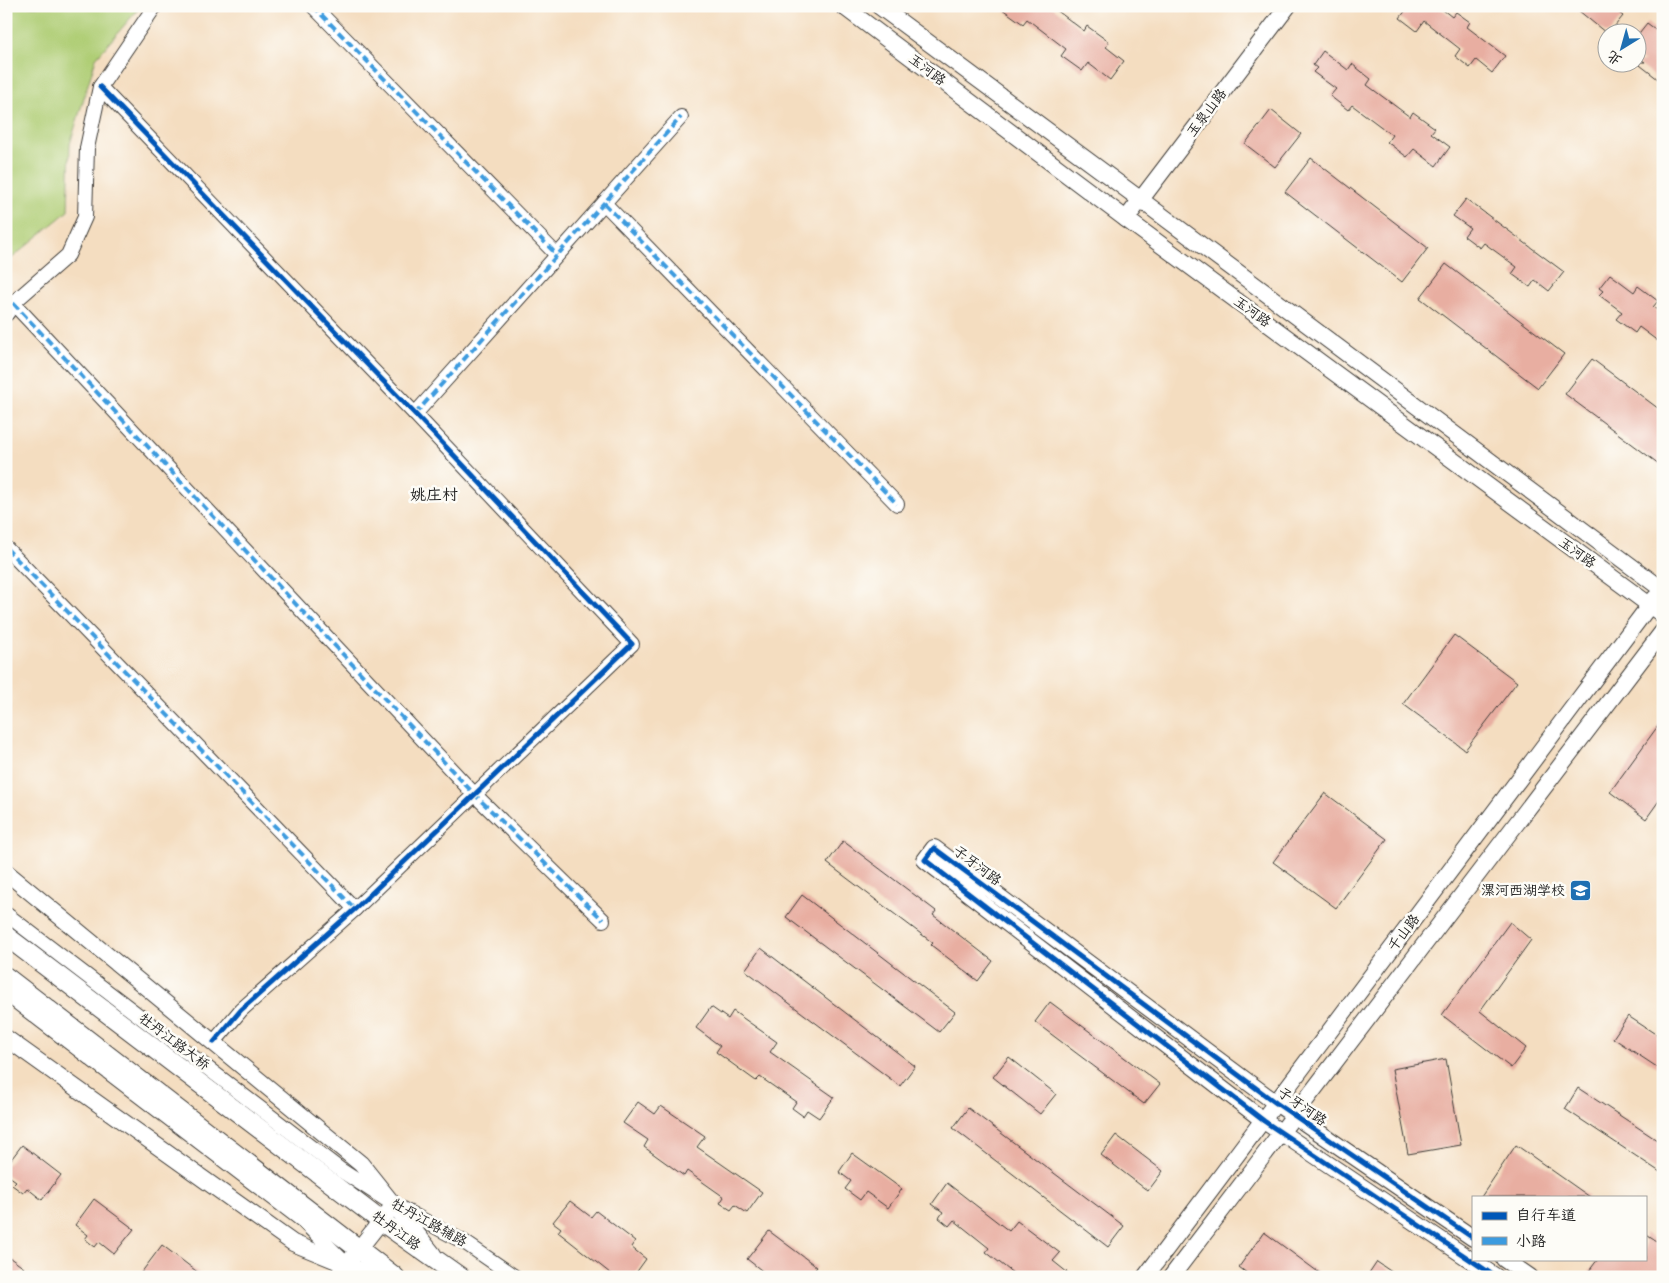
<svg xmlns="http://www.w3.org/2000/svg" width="1669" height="1283" font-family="Kalam,'LXGW WenKai TC',sans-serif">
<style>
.green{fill:#afcd74;stroke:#667448}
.building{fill:#e8aea1}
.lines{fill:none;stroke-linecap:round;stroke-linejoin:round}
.minor-casing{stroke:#3c3935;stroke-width:16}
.tertiary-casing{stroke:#3c3935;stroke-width:18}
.secondary-casing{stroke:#3c3935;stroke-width:21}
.minor{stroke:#fff;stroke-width:14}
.tertiary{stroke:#fff;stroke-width:16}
.secondary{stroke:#fff;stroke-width:19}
.quiet{stroke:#3c9bdf;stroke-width:4;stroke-dasharray:8 4;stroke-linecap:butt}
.cycleway-casing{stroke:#fdfcf7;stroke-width:8}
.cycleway{stroke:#0057b8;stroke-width:5}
.labels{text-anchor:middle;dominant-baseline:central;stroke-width:5;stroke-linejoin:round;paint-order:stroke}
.street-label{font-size:14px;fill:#1c1c1c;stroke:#fdfcf7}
.poi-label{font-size:14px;fill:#1c1c1c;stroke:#fdfcf7;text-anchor:end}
.quarter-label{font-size:16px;fill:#1c1c1c;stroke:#fdfcf7}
</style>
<rect width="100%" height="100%" fill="#fdfcf7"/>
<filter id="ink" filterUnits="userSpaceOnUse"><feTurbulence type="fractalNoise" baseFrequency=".02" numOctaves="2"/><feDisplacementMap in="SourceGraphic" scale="10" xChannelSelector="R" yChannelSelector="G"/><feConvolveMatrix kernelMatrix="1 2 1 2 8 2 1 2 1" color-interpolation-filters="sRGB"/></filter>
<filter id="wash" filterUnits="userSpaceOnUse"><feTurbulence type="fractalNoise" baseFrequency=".0096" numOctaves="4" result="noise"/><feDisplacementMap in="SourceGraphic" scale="20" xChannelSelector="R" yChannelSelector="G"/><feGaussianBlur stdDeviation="1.12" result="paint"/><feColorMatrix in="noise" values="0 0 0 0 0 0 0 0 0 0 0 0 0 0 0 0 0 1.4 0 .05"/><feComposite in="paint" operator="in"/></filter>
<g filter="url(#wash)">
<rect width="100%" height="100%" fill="#f4ddc0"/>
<polygon class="green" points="6,6 141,6 96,58 70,144 68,211 6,263"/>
<g id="blocks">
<g class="building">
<polygon points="998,6 1051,6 1084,31 1087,26 1109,42 1106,47 1124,61 1110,80 1088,63 1082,71 1061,56 1066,49 1027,19 1023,24"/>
<polygon points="1409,6 1438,6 1452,17 1456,12 1470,22 1467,27 1505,56 1492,73 1476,60 1470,68 1455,56 1460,49 1424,21 1417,31 1400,18"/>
<polygon points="1573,6 1610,6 1623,16 1610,32 1606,33"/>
<polygon points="1647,23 1663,35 1663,83 1636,62 1645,62 1636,56 1636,37"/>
<polygon points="1323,51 1348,70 1352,64 1371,79 1367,85 1410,117 1413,112 1435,128 1431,133 1450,147 1436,166 1414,149 1407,157 1387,142 1392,135 1352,105 1348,110 1330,96 1336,89 1313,72 1317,68 1313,65"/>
<polygon points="1271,110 1301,134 1275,167 1245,144"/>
<polygon points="1311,158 1428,248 1402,282 1285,192"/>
<polygon points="1466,199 1564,272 1549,291 1535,280 1530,287 1512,274 1517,267 1484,243 1480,248 1464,236 1470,228 1453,216"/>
<polygon points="1446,264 1564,354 1538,388 1420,298"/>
<polygon points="1610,274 1634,292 1638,286 1658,301 1653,307 1663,314 1663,345 1639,327 1635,333 1616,319 1622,312 1599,295 1603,291 1599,288"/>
<polygon points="1592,359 1663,412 1663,467 1565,394"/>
<polygon points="1454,635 1517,682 1465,750 1403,704"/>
<polygon points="1663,719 1663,795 1646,819 1610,792"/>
<polygon points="1325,793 1387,839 1336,908 1273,862"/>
<polygon points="843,841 936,911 933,915 993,961 978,981 931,945 933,943 827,863"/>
<polygon points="802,895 955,1012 939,1032 786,917"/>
<polygon points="1510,922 1531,940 1480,1011 1526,1048 1511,1068 1442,1015"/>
<polygon points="761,948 915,1066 900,1086 745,970"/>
<polygon points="1050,1002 1160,1084 1144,1104 1035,1022"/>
<polygon points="711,1007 728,1019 733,1011 777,1042 770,1052 834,1097 819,1118 807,1110 803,1116 792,1108 796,1102 760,1077 756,1081 716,1052 720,1046 696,1028"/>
<polygon points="1628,1016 1663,1039 1663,1071 1613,1038"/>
<polygon points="1009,1057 1056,1094 1040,1114 993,1077"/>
<polygon points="1446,1059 1461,1145 1408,1154 1392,1069"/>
<polygon points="1578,1088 1663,1144 1663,1174 1565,1109"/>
<polygon points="638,1102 655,1114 661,1106 705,1136 697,1147 762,1192 747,1213 735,1205 731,1210 720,1203 724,1197 687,1171 684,1176 644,1147 648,1140 623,1123"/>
<polygon points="968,1108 1124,1226 1108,1247 953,1128"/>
<polygon points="1116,1135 1163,1171 1148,1191 1101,1155"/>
<polygon points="22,1145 61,1175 42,1200 27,1188 23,1193 12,1185 16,1181 6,1174 6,1166"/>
<polygon points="1516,1145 1590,1197 1481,1197"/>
<polygon points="852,1153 902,1189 888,1208 866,1192 860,1200 845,1189 851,1181 839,1172"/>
<polygon points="947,1183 1009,1231 1017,1221 1060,1253 1053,1261 1073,1277 1018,1277 986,1252 989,1248 954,1220 949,1226 939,1218 943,1212 932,1204"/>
<polygon points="94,1199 134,1229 114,1254 99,1242 95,1247 85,1239 88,1235 75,1225"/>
<polygon points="570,1201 591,1217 596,1211 635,1241 631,1247 646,1259 633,1277 615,1277 558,1232 561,1228 553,1222"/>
<polygon points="769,1231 817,1267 809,1277 770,1277 747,1259"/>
<polygon points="1264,1232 1325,1277 1252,1277 1239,1267"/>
<polygon points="1645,1233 1663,1245 1663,1277 1597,1277 1589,1271 1598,1259 1645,1259"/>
<polygon points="162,1245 204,1277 138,1277"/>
<polygon points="6,1255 24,1268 17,1277 6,1277"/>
<polygon points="1377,1262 1399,1277 1367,1277"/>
</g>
</g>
</g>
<g filter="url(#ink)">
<use href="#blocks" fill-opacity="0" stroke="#3c3935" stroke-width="1"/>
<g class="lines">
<defs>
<g id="minor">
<polyline points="155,6 100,87 87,148 85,217 68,255 13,303 475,795 603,920"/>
<polyline points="313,6 557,255"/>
<polyline points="100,87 415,414 632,644 355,909 241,1010 214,1042"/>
<polyline points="604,203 897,504"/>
<polyline points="415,414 681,117"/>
<polyline points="6,548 355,909"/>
<polyline points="6,914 342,1171 393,1204 464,1242 515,1277"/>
<polyline points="6,994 303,1221 346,1264"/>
</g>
<g id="tertiary">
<polyline points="843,6 1126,219 1663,615"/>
<polyline points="879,6 1141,200 1663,590"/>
<polyline points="1126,219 1288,6"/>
<polyline points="6,304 13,303 6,313"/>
<polyline points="6,872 361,1164 433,1254"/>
<polyline points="6,1038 293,1243 376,1277"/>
<polyline points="1473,1238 1276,1103 934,848 925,860 1264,1121 1496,1277"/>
<polyline points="1504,1259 1530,1277"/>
<polyline points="337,1277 388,1212"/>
<polyline points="1145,1277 1655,598"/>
<polyline points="1171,1277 1663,631"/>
</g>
<g id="secondary">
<polyline points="6,936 381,1221 460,1277"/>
<polyline points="6,977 395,1277"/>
</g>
</defs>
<use href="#minor" class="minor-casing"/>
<use href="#tertiary" class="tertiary-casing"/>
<use href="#secondary" class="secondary-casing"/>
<use href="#minor" class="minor"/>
<use href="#tertiary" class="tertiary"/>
<use href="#secondary" class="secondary"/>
<g class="quiet">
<polyline points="313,6 557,255"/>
<polyline points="604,203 897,504"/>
<polyline points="13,303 475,795 603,920"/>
<polyline points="415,414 681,117"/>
<polyline points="6,548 355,909"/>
</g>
<defs>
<g id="cycleway">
<polyline points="100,87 415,414 632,644 355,909 241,1010 214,1042"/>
<polyline points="1473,1238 1276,1103 934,848 925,860 1264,1121 1496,1277"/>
</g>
</defs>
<use href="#cycleway" class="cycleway-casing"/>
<use href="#cycleway" class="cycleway"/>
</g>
</g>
<defs>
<symbol id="school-square" viewBox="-11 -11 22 22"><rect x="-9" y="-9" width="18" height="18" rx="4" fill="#1f6fb2" stroke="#fdfcf7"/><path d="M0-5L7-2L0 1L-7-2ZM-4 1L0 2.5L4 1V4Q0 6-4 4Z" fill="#fff"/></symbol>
</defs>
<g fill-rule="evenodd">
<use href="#school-square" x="1568" y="878" width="25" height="25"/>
</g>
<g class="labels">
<g class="street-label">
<text transform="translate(927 70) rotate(37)">玉河路</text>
<text transform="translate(1207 113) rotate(-53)">玉泉山路</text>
<text transform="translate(1252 312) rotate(36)">玉河路</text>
<text transform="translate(1577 553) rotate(36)">玉河路</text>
<text transform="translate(977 866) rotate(37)">子牙河路</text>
<text transform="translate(1404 933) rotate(-53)">千山路</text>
<text transform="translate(174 1042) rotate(37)">牡丹江路大桥</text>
<text transform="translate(1302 1107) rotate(35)">子牙河路</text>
<text transform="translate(429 1223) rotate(29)">牡丹江路辅路</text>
<text transform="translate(396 1231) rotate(36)">牡丹江路</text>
</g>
<g class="poi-label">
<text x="1565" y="891">漯河西湖学校</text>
</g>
<g class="quarter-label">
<text x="434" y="495">姚庄村</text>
</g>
</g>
<rect width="1669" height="1283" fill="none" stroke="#fdfcf7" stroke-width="25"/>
<rect x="1472" y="1196" width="175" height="65" fill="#fdfcf7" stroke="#a3a29f"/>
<rect x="1482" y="1212" width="25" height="8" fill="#0057b8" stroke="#a3a29f"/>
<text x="1516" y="1220" font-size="15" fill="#1c1c1c">自行车道</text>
<rect x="1482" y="1237" width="25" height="8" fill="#3c9bdf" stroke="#a3a29f"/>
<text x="1516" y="1246" font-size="15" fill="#1c1c1c">小路</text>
<g transform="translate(1622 48) rotate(217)"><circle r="24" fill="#fdfcf7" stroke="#a3a29f"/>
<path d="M0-4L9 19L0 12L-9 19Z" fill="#1f6fb2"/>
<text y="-8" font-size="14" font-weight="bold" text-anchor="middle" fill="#1c1c1c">北</text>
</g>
</svg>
